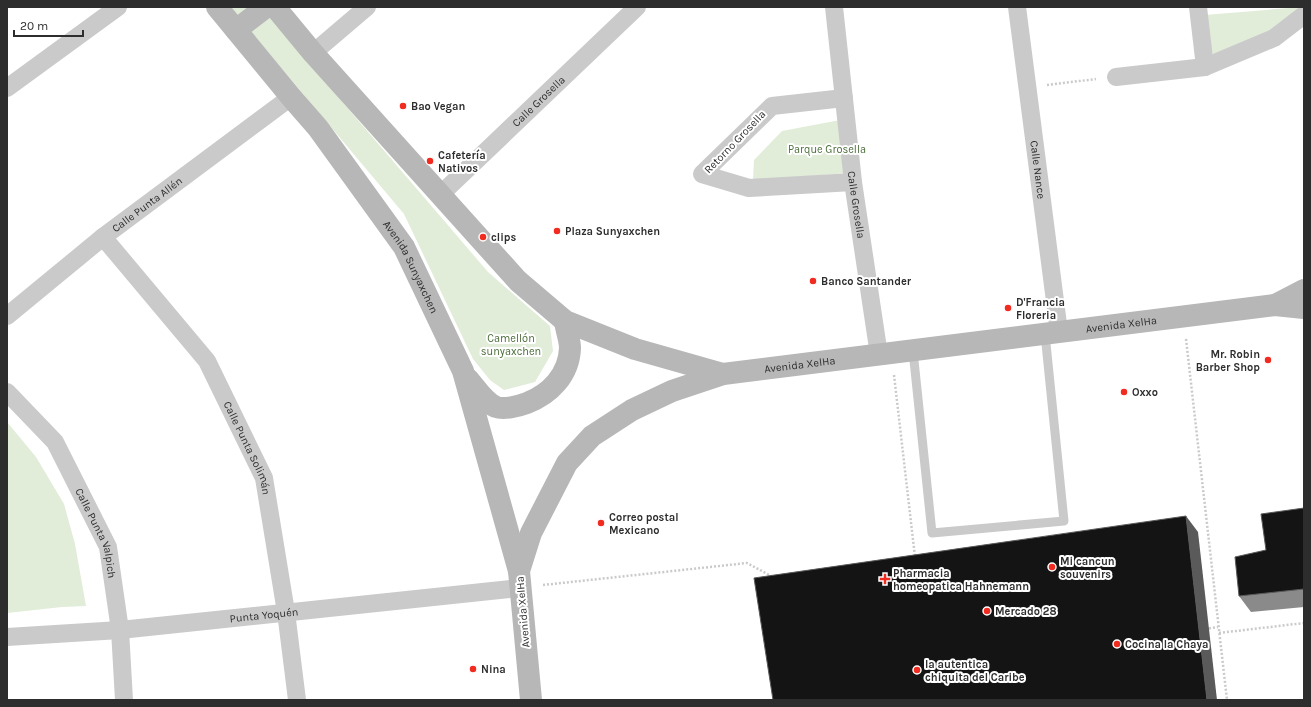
<svg xmlns="http://www.w3.org/2000/svg" width="1311" height="707" font-family="Karla,sans-serif">
<style>
.green{fill:#e1ecd9}
.lines{fill:none;stroke-linecap:round;stroke-linejoin:round}
.path{stroke:#cacaca;stroke-width:2.5;stroke-dasharray:2 2;stroke-linecap:butt}
.lane{stroke:#cacaca;stroke-width:9}
.street{stroke:#cacaca;stroke-width:18}
.secondary{stroke:#b7b7b7;stroke-width:22}
.wall{fill:#8a8a8a}
.shaded-wall{fill:#5a5a5a}
.building{fill:#141414;stroke:#5a5a5a}
.poi-dot{fill:#f22b21;stroke:#fff;stroke-width:1.5}
.labels{text-anchor:middle;dominant-baseline:central;stroke-width:4;stroke-linejoin:round;paint-order:stroke}
.street-label{font-size:11px;fill:#2d2d2d;stroke:#fff}
.poi-label{font-size:11px;font-weight:bold;fill:#2d2d2d;stroke:#fff;text-anchor:start}
.park-label{font-size:11px;fill:#4a6c38;stroke:#fff}
</style>
<rect width="100%" height="100%" fill="#fff"/>
<g class="green">
<polygon points="230,7 261,7 488,272 550,326 553,351 535,382 504,390 490,380 473,359 404,214"/>
<polygon points="1301,7 1271,31 1213,56 1205,15"/>
<polygon points="851,118 858,172 753,181 754,160 782,131"/>
<polygon points="7,422 36,457 64,504 75,544 86,606 62,607 7,613"/>
</g>
<g class="lines">
<g class="path">
<polyline points="1047,85 1096,79"/>
<polyline points="1186,339 1227,700"/>
<polyline points="894,375 915,557"/>
<polyline points="543,585 747,563 773,577"/>
<polyline points="1205,629 1218,627"/>
<polyline points="1219,633 1304,623"/>
</g>
<polyline class="lane" points="913,351 932,533 1064,521 1045,334"/>
<g class="street">
<path id="s1" d="M834 7 853 182 879 355"/>
<path id="s2" d="M1017 7 1059 332"/>
<polyline points="1198,7 1205,67"/>
<polyline points="313,53 367,7"/>
<polyline points="1116,77 1205,67 1274,38 1304,15"/>
<polyline points="7,88 118,7"/>
<polyline points="844,98 772,106 702,174 749,188 853,182"/>
<path id="s3" d="M440 195 637 7"/>
<path id="s4" d="M103 237 207 361 264 478 286 612 297 700"/>
<path id="s5" d="M7 316 103 237 291 97"/>
<path id="s6" d="M7 392 55 442 108 547 120 630 124 700"/>
<path id="s7" d="M7 637 120 630 520 588"/>
</g>
<g class="secondary">
<path id="s8" d="M217 7 291 97 318 128 404 247 463 371 519 571"/>
<polyline points="275,7 313,53 518,281 565,321 635,349 723,374"/>
<polyline points="236,30 266,7"/>
<polyline points="1275,305 1304,290"/>
<path d="M468 379C476 388 484 402 496 407 504 410 519 406 527 403 550 394 569 375 570 348 570 340 566 330 565 321"/>
<path id="s9" d="M531 700 519 571 531 533 567 463 592 436 632 410 672 391 723 374 1275 305 1304 308"/>
</g>
</g>
<polygon class="wall" points="1304,508 1304,607 1251,612 1239,596"/>
<polygon class="shaded-wall" points="1186,516 1198,532 1217,700 1207,700"/>
<g class="building">
<polygon points="1304,508 1304,589 1239,596 1235,557 1266,550 1261,514"/>
<polygon points="1186,516 1207,700 773,700 754,578"/>
</g>
<g class="poi-dot">
<circle cx="403" cy="106" r="4"/>
<circle cx="430" cy="161" r="4"/>
<circle cx="557" cy="231" r="4"/>
<circle cx="483" cy="237" r="4"/>
<circle cx="813" cy="281" r="4"/>
<circle cx="1008" cy="308" r="4"/>
<circle cx="1268" cy="360" r="4"/>
<circle cx="1124" cy="392" r="4"/>
<circle cx="601" cy="523" r="4"/>
<circle cx="1052" cy="567" r="4"/>
<path d="M883 573h4v4h4v4h-4v4h-4v-4h-4v-4h4z"/>
<circle cx="987" cy="611" r="4"/>
<circle cx="1117" cy="644" r="4"/>
<circle cx="473" cy="669" r="4"/>
<circle cx="917" cy="670" r="4"/>
</g>
<g class="labels">
<g class="street-label">
<text stroke="none"><textPath href="#s3" startOffset="136">Calle Grosella</textPath></text>
<text transform="translate(735 142) rotate(-46)">Retorno Grosella</text>
<text stroke="none"><textPath href="#s2" startOffset="164">Calle Nance</textPath></text>
<text stroke="none"><textPath href="#s5" startOffset="179">Calle Punta Allén</textPath></text>
<text stroke="none"><textPath href="#s1" startOffset="199">Calle Grosella</textPath></text>
<text stroke="none"><textPath href="#s8" startOffset="325">Avenida Sunyaxchen</textPath></text>
<text stroke="none"><textPath href="#s9" startOffset="832">Avenida XelHa</textPath></text>
<text stroke="none"><textPath href="#s9" startOffset="508">Avenida XelHa</textPath></text>
<text stroke="none"><textPath href="#s4" startOffset="258">Calle Punta Solimán</textPath></text>
<text stroke="none"><textPath href="#s6" startOffset="170">Calle Punta Valpich</textPath></text>
<text transform="translate(523 612) rotate(-95)">Avenida XelHa</text>
<text stroke="none"><textPath href="#s7" startOffset="258">Punta Yoquén</textPath></text>
</g>
<g class="poi-label">
<text x="411" y="106">Bao Vegan</text>
<text x="438" y="155">Cafetería<tspan x="438" dy="13">Nativos</tspan></text>
<text x="565" y="231">Plaza Sunyaxchen</text>
<text x="491" y="237">clips</text>
<text x="821" y="281">Banco Santander</text>
<text x="1016" y="302">D'Francia<tspan x="1016" dy="13">Floreria</tspan></text>
<text x="1260" y="354" text-anchor="end">Mr. Robin<tspan x="1260" dy="13">Barber Shop</tspan></text>
<text x="1132" y="392">Oxxo</text>
<text x="609" y="517">Correo postal<tspan x="609" dy="13">Mexicano</tspan></text>
<text x="1060" y="561">Mi cancun<tspan x="1060" dy="13">souvenirs</tspan></text>
<text x="893" y="573">Pharmacia<tspan x="893" dy="13">homeopatica Hahnemann</tspan></text>
<text x="995" y="611">Mercado 28</text>
<text x="1125" y="644">Cocina la Chaya</text>
<text x="925" y="664">la autentica<tspan x="925" dy="13">chiquita del Caribe</tspan></text>
<text x="481" y="669">Nina</text>
</g>
<g class="park-label">
<text x="827" y="149">Parque Grosella</text>
<text x="511" y="338">Camellón<tspan x="511" dy="13">sunyaxchen</tspan></text>
</g>
</g>
<rect width="1311" height="707" fill="none" stroke="#2d2d2d" stroke-width="16"/>
<path d="M14 30v6h69v-6" fill="none" stroke="#2d2d2d" stroke-width="2"/>
<text x="20" y="30" font-size="12" fill="#2d2d2d" stroke="#ffffff" stroke-width="3" paint-order="stroke">20 m</text>
</svg>
